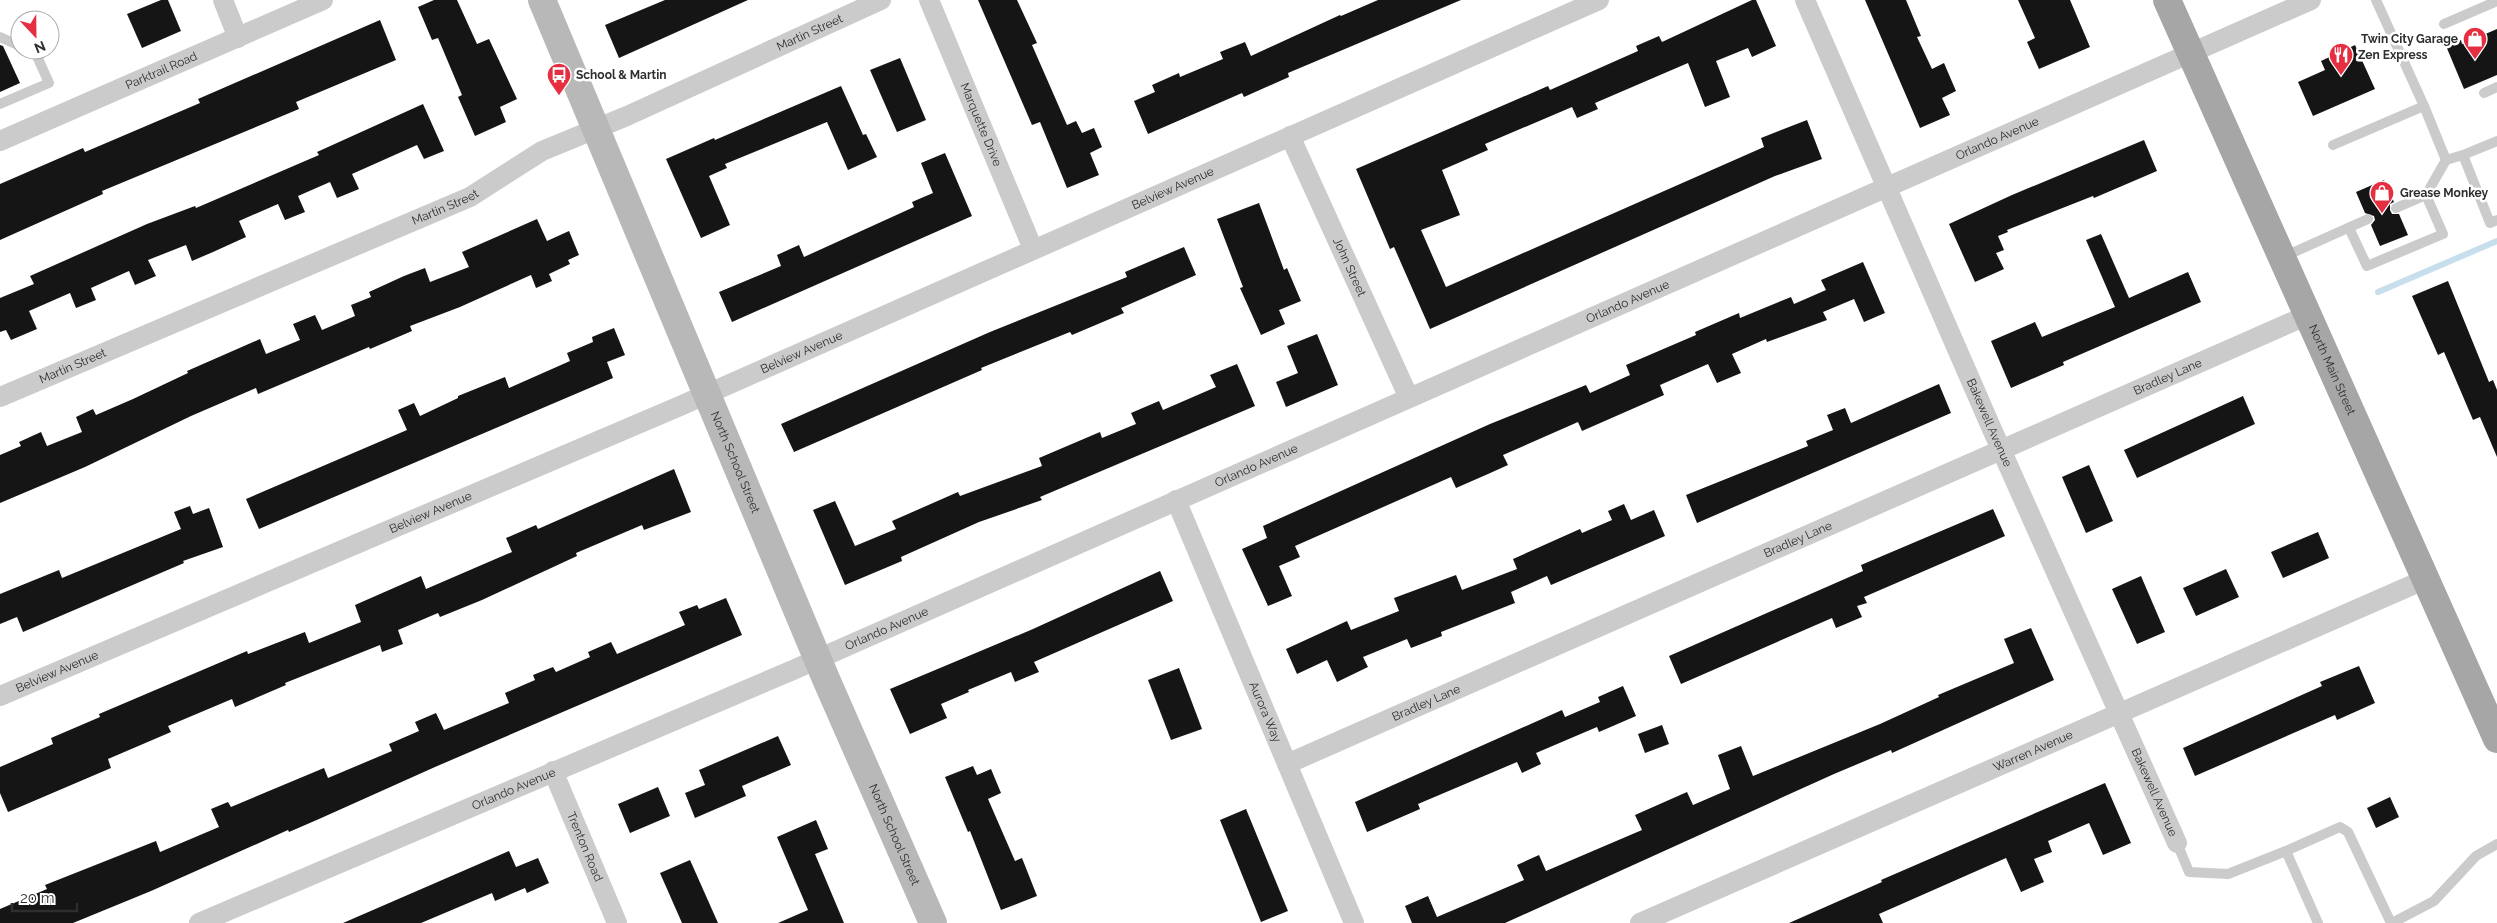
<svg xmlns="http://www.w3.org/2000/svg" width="2497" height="923" font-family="Raleway,sans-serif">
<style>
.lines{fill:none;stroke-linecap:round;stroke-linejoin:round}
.stream{stroke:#c7deec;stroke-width:6}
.building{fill:#151515}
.lane{stroke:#cbcbcb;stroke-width:10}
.street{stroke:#cbcbcb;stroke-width:20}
.secondary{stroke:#b8b8b8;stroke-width:28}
.primary{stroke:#a6a6a6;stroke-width:28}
.labels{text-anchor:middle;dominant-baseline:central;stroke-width:5;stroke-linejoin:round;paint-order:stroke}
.street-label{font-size:12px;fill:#2e2e2e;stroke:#fff}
.poi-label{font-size:12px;font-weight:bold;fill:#2e2e2e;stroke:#fff;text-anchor:start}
</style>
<rect width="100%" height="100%" fill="#fff"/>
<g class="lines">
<polyline class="stream" points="2378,292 2497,241"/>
</g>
<g class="building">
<polygon points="161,0 168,0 181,31 142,48 127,14"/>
<polygon points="434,0 457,0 477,44 489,39 517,99 500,107 506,122 475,136 458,97 462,95 438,38 432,40 418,7"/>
<polygon points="665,0 748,0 619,58 605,25"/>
<polygon points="978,0 1017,0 1037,43 1032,45 1067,125 1076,121 1082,133 1094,128 1102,147 1090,153 1099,175 1067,188 1040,122 1032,125"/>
<polygon points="1378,0 1461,0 1288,73 1289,77 1244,97 1242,93 1148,134 1134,101 1155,92 1152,85 1179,73 1180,77 1223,59 1220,52 1245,42 1251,56 1340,15 1341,16"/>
<polygon points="1752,0 1756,0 1776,46 1752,57 1748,48 1716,61 1730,97 1705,107 1688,63 1595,103 1598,109 1577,118 1572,107 1485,144 1488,150 1442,170 1460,215 1421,230 1446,287 1764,147 1761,138 1807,120 1822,159 1775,176 1430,329 1394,247 1390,249 1356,169 1548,86 1550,90 1638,51 1636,46 1659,36 1662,42"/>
<polygon points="1865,0 1906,0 1921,36 1917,37 1932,69 1944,63 1956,91 1942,98 1950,115 1920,128"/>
<polygon points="2018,0 2070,0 2090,47 2039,69 2027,42 2035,38"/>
<polygon points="380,20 396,60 296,102 299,109 102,191 103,194 0,240 0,184 83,148 85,152 200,103 198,99"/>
<polygon points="2497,29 2497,75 2464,89 2446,46 2461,40 2462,44"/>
<polygon points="0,45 3,46 20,83 0,92"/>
<polygon points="2355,45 2375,89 2313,116 2298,82 2325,70 2321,61"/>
<polygon points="900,58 926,120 897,132 870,70"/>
<polygon points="841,86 863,135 866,134 877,157 848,170 827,122 725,164 727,168 709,176 730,225 701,238 666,159 714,138 715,140"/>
<polygon points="423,104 444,151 424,159 417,145 352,174 359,189 337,198 330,182 298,196 305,212 285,220 278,204 239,221 246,237 213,252 192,261 186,245 148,260 156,276 135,285 129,271 91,288 96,300 76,308 70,293 29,311 37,329 11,340 6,330 0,332 0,298 34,284 30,276 147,224 195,206 196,208 319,155 317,152"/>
<polygon points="2144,140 2157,171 2094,198 2093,196 2007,230 2008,232 1998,236 2004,250 1996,253 2004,269 1975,282 1949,224 2012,195"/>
<polygon points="945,153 972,216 732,322 719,292 781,266 777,255 799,245 804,257 914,207 912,202 933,193 921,163"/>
<polygon points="2384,180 2394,202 2390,204 2390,210 2392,214 2399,214 2408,235 2380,246 2371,225 2375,220 2374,216 2365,213 2356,192"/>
<polygon points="1259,203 1284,270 1287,268 1301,301 1279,310 1285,324 1261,335 1240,288 1243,287 1217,219"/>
<polygon points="537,219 547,241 569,231 579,255 568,260 570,264 549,274 552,281 536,288 531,275 460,307 410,326 412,331 370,349 369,347 258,394 256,388 191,416 85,467 0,503 0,455 21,446 19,442 41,432 47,446 82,432 76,417 93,409 96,415 133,399 188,373 187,371 260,339 266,354 300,340 293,324 315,315 322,330 355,316 351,305 371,297 369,292 404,276 425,268 430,282 469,267 462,252"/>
<polygon points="2101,234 2129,298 2188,272 2201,302 2063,362 2064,365 2011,388 1991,341 2035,322 2042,337 2115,307 2086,240"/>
<polygon points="1184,247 1196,275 1121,308 1124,313 1072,335 1070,332 981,368 982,370 794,452 781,424 990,332 1127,277 1125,272"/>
<polygon points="1863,262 1885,313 1864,322 1854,299 1823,312 1827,320 1767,342 1766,339 1732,354 1741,373 1717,383 1708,364 1660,385 1664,395 1582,431 1578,422 1503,455 1508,465 1488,474 1456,488 1451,477 1295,546 1300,557 1279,566 1292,596 1268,606 1242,549 1267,538 1263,526 1490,424 1586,385 1590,393 1630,375 1626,365 1696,335 1695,332 1739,313 1740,318 1791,297 1794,304 1826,290 1821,280"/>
<polygon points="2448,281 2489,382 2493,380 2497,390 2497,457 2480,417 2473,420 2444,352 2438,355 2412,296"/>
<polygon points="614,328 625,355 607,362 613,378 259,529 246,499 407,430 398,410 414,403 420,416 458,398 458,396 505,377 509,388 570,361 567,353 593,342 592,337"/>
<polygon points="1317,334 1338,385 1286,407 1276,382 1298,373 1287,346"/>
<polygon points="1237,364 1255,406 1040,497 1042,500 979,522 901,557 902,561 845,585 813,510 835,501 855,546 896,529 892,521 958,492 960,496 1042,466 1039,458 1100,432 1102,438 1136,424 1131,413 1159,401 1163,410 1216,387 1210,375"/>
<polygon points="1939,384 1951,413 1697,523 1686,495 1808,446 1806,441 1833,430 1827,415 1845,408 1851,423"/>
<polygon points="2243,396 2255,424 2137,478 2124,450"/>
<polygon points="2089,465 2113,521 2086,533 2062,477"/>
<polygon points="674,469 691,512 644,530 642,525 576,553 577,556 482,600 440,617 438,613 398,630 403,644 382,652 380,645 285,683 286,685 235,707 232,699 168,726 171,732 108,759 111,768 8,812 0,793 0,767 53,744 51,738 100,717 99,714 247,651 248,654 305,632 309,643 361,622 355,605 421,576 426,589 512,552 506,538 536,525 538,529"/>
<polygon points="1624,504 1631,520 1654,510 1665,536 1551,585 1547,576 1511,592 1515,603 1441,632 1442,636 1411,648 1407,639 1363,657 1368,667 1337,682 1327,660 1297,674 1286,649 1347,621 1351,630 1399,611 1394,598 1456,575 1462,590 1517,569 1513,559 1580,529 1582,533 1612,520 1608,511"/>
<polygon points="190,506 193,514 209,508 223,547 183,561 184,563 23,632 17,617 0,624 0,594 59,570 62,578 181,529 174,512"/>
<polygon points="1993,509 2005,536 1864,597 1867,603 1857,606 1862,617 1836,628 1832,618 1681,684 1669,656 1863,571 1861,565"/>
<polygon points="2318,532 2329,558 2283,578 2271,552"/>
<polygon points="2226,569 2239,597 2196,616 2183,588"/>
<polygon points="1160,571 1173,601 1034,662 1039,672 1015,682 1011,672 968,690 969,692 941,704 947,718 910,734 890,689 1033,629"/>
<polygon points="2141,576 2165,632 2137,644 2112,589"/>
<polygon points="726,598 742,635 435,767 319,819 289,832 288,830 151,891 73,923 0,923 0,909 47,889 45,885 156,841 160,852 219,827 211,809 228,802 231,807 324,768 328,778 392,751 389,744 419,731 415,722 436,713 444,730 509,703 505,693 535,680 533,675 553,667 556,672 590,657 588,652 611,642 617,654 685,625 679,612 697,605 699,609"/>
<polygon points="2031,628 2054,680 1892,753 1891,750 1834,774 1505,923 1412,923 1405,906 1428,896 1437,917 1524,880 1517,865 1539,855 1546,871 1642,830 1635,815 1687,792 1693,805 1730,789 1718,755 1741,746 1753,776 1880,724 1939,697 1938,695 2014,663 2004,639"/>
<polygon points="2359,666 2375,703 2337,720 2335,715 2195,776 2183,748 2322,686 2320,682"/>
<polygon points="1179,668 1202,729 1171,740 1148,680"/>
<polygon points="1623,686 1636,716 1599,732 1597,727 1536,753 1541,764 1522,773 1517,762 1418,804 1420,809 1367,832 1355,802 1562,710 1565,717 1600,702 1598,697"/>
<polygon points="1662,725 1669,744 1645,753 1638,734"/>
<polygon points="778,736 791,765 742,786 746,796 695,818 685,793 705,785 699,770"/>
<polygon points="973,766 977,775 991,769 1001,793 988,799 1015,861 1022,858 1037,896 1001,910 970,831 968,832 945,777"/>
<polygon points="2105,783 2131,843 2103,855 2089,823 2048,841 2052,852 2034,859 2044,882 2021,892 2006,858 1879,914 1883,923 1789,923 1882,882 1881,880"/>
<polygon points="658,787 670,816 630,833 618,804"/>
<polygon points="2390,797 2399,817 2376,828 2367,808"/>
<polygon points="1246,809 1288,911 1261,922 1220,820"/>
<polygon points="816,820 828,849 815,854 844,923 778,923 808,910 777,837"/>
<polygon points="509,851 516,867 538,858 549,883 527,893 525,888 495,901 492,893 421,923 343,923"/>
<polygon points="690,860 718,923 682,923 660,873"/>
</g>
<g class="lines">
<g class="lane">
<polyline points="2444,24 2497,1"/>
<polyline points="0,37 20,46"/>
<polyline points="2484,93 2497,87"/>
<polyline points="0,104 49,83 36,54 28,50"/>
<polyline points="2424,106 2446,160"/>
<polyline points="2497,141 2463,155 2490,223 2497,220"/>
<polyline points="2333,145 2424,106 2376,0"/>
<polyline points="2396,208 2426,195 2446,160 2463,155"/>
<polyline points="2349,228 2367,266 2443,234 2426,195"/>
<polyline points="2283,257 2368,219"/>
<polyline points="2177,843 2189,872 2228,874 2286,851 2318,923"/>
<polyline points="2286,851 2340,827 2348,832 2391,923"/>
<polyline points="2392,923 2434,901 2476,856 2497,844"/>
</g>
<g class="street">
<polyline points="223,0 238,38"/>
<path id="s1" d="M929 0 1033 249"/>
<path id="s2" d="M1805 0 1991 427 2177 843"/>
<path id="s3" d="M1290 136 1409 398"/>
<path id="s4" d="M0 141 323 0"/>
<path id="s5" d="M0 397 470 197 542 151 627 116 881 0"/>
<path id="s6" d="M1176 500 1354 923"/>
<path id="s7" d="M0 696 680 406 1599 0"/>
<path id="s8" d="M1287 764 2308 315"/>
<path id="s9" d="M553 771 617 923"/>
<path id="s10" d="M199 923 793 670 2311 0"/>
<path id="s11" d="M1640 923 2426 579"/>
</g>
<path class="secondary" id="s12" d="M542 0 826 679 933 923"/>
<path class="primary" id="s13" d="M2167 0 2497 739"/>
</g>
<defs>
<symbol id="shop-pin" viewBox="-11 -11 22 30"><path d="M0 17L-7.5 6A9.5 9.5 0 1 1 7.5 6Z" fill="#e62e41" stroke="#fff"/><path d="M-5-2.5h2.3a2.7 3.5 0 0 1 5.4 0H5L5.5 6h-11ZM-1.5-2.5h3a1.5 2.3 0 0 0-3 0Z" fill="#fff"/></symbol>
<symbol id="restaurant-pin" viewBox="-11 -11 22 30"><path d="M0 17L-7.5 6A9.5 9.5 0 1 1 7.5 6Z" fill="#e62e41" stroke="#fff"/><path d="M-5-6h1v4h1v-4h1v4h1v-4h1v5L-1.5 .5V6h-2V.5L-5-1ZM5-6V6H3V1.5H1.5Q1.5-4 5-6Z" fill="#fff"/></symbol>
<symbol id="bus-pin" viewBox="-11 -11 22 30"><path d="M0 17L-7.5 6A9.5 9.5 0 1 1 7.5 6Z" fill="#e62e41" stroke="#fff"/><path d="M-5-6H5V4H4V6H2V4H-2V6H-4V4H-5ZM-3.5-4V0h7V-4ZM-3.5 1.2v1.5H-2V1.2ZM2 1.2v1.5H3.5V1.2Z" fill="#fff"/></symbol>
</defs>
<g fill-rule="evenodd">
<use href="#shop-pin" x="2461" y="25" width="28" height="38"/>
<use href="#restaurant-pin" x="2327" y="41" width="28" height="38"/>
<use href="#bus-pin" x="545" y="61" width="28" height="38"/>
<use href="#shop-pin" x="2368" y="179" width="28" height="38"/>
</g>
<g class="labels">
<g class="street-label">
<text stroke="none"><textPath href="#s5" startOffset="889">Martin Street</textPath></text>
<text stroke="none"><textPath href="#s4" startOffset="176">Parktrail Road</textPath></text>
<text stroke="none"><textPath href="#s1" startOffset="135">Marquette Drive</textPath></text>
<text stroke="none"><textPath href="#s10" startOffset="1962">Orlando Avenue</textPath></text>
<text stroke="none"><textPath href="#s7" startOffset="1278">Belview Avenue</textPath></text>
<text stroke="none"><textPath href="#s5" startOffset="484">Martin Street</textPath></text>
<text stroke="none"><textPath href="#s3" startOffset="144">John Street</textPath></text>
<text stroke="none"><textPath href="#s10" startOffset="1558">Orlando Avenue</textPath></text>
<text stroke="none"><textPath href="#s7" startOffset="872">Belview Avenue</textPath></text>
<text stroke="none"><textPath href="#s5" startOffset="79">Martin Street</textPath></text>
<text stroke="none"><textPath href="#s13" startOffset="405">North Main Street</textPath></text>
<text stroke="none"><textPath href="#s8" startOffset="962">Bradley Lane</textPath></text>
<text stroke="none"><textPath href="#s2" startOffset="461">Bakewell Avenue</textPath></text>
<text stroke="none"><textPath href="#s12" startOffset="501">North School Street</textPath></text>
<text stroke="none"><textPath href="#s10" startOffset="1152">Orlando Avenue</textPath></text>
<text stroke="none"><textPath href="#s7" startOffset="468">Belview Avenue</textPath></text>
<text stroke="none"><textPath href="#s8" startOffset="558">Bradley Lane</textPath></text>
<text stroke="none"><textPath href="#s10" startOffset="748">Orlando Avenue</textPath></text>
<text stroke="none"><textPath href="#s7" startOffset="62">Belview Avenue</textPath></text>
<text stroke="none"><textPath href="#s8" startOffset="152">Bradley Lane</textPath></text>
<text stroke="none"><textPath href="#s6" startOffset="230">Aurora Way</textPath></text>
<text stroke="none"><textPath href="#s11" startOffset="429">Warren Avenue</textPath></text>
<text stroke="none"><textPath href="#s10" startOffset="342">Orlando Avenue</textPath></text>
<text stroke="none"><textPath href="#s2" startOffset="866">Bakewell Avenue</textPath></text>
<text stroke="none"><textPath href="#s12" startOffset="906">North School Street</textPath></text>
<text stroke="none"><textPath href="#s9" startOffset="82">Trenton Road</textPath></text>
</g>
<g class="poi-label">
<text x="2458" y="39" text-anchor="end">Twin City Garage</text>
<text x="2358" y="55">Zen Express</text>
<text x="576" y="75">School &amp; Martin</text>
<text x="2400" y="193">Grease Monkey</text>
</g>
</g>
<g transform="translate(35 35) rotate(158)"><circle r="24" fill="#ffffff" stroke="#ababab"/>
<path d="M0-4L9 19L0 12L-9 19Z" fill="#e62e41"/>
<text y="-8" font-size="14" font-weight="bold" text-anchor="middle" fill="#2e2e2e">N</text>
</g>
<path d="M12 903v8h65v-8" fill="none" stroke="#2e2e2e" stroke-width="2.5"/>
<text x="20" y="903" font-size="15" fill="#2e2e2e" stroke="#ffffff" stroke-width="4" paint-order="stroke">20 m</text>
</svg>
